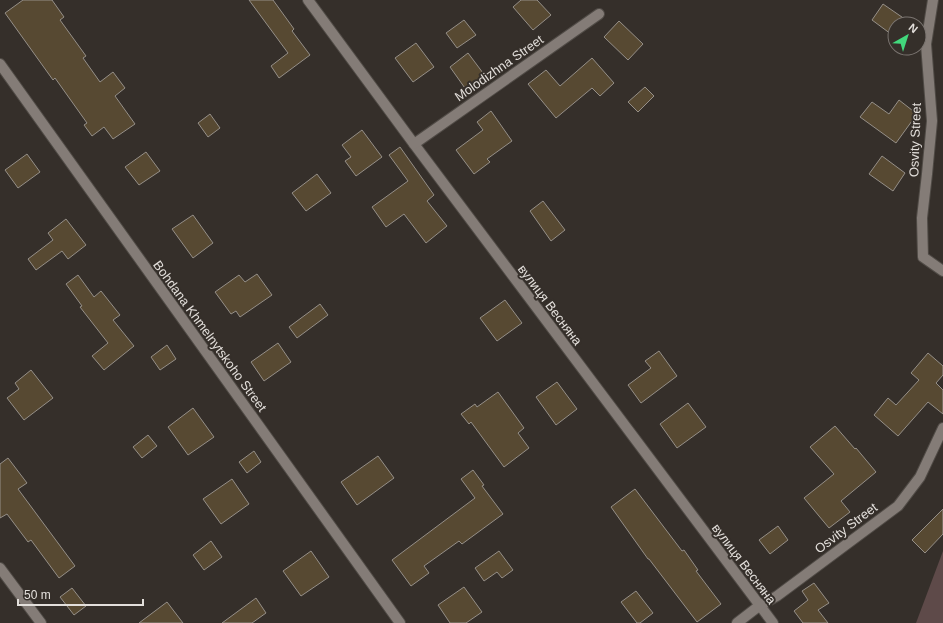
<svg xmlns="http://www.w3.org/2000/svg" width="943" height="623" font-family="Helvetica,sans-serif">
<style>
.green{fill:#5e4a49}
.building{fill:#574932;stroke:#958f88}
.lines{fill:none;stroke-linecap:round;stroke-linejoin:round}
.minor-casing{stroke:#504b46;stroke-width:12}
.minor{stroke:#847c77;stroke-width:10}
.labels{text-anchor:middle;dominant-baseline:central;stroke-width:4;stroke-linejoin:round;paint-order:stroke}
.street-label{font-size:13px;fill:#e3dfdb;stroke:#352f2a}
</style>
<rect width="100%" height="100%" fill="#352f2a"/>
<polygon class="green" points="943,551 943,623 916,623"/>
<g class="building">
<polygon points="23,0 52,0 64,17 60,20 86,56 83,58 100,82 113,72 125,88 115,96 135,124 113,139 104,127 92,136 84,125 87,123 55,78 53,80 5,13"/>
<polygon points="249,0 273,0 294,29 292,31 310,55 279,78 271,66 288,53"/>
<polygon points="521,0 537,0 551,15 533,30 513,7"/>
<polygon points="883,4 912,24 895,24 895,37 872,20"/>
<polygon points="464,20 476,35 457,48 446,33"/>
<polygon points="619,21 643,44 628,60 604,37"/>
<polygon points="416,43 434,67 413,82 395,58"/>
<polygon points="468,53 486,77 467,91 450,67"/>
<polygon points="592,58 614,83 600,96 592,88 556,118 528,84 546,70 560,86"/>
<polygon points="645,87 654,96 638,112 628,102"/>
<polygon points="899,100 917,114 896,143 860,117 872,102 889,114"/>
<polygon points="491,111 512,141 487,159 490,162 474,174 456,150 483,130 477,122"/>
<polygon points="210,114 220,128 208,137 198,123"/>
<polygon points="362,130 382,157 356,176 345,161 351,157 342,145"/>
<polygon points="400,147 434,195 427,201 447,226 426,243 404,214 386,227 372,207 408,181 389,155"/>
<polygon points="146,152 160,171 139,185 125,167"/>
<polygon points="27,154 40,172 18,188 5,170"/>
<polygon points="882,156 905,173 893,191 869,174"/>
<polygon points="317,174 331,193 306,211 292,193"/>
<polygon points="543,201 565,230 551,241 530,211"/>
<polygon points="193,215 213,243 193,258 172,229"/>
<polygon points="66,219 86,245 68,259 62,251 36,270 28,259 53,240 48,233"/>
<polygon points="257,274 272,295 240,317 236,311 231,314 215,292 239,275 245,282"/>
<polygon points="78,275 94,297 101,291 120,315 113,320 134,346 104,370 92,356 108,343 80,307 82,306 66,284"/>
<polygon points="505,300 522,323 497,341 480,318"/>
<polygon points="320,304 328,315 297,338 289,327"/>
<polygon points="278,343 291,362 264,381 251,362"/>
<polygon points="167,345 176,359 160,370 151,357"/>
<polygon points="659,351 677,376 641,403 628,385 651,368 645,361"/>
<polygon points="928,353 943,366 943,375 936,383 943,390 943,414 928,402 898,436 874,415 888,398 896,405 919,380 911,373"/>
<polygon points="31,370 53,398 24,420 7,398 19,389 15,383"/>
<polygon points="557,382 577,409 556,425 536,397"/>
<polygon points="498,392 524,428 518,433 529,448 504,467 471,422 469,424 461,414 475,404 477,407"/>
<polygon points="688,403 706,427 677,448 660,424"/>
<polygon points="193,408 214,437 188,455 168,427"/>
<polygon points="835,426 855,449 856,448 876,472 841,501 850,512 829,528 804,498 834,474 810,447"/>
<polygon points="148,435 157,446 142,458 133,447"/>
<polygon points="254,451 261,462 247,473 239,462"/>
<polygon points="378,456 394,478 357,505 341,482"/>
<polygon points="8,458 27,483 18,489 75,566 59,578 31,540 28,542 7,514 0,518 0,464"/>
<polygon points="473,470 484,485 482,486 503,514 462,544 459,541 424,566 429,573 411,586 392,560 475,498 461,479"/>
<polygon points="232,479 249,504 221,524 203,499"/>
<polygon points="635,489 682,551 684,550 698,570 696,571 721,604 697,622 649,559 648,559 611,507"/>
<polygon points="943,509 943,534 925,553 912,540"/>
<polygon points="778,526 788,540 770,554 759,540"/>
<polygon points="211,541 222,557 204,570 193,555"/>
<polygon points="311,551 329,577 301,596 283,571"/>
<polygon points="499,551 513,570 502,578 497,572 484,581 475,568"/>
<polygon points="814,583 829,603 818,610 828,623 803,623 794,611 808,600 802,591"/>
<polygon points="464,587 482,612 466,623 450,623 438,605"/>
<polygon points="72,588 86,606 74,615 60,597"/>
<polygon points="636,591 653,613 640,623 637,623 621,602"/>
<polygon points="256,598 266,613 252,623 222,623"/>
<polygon points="167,602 183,623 139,623"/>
</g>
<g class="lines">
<defs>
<g id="minor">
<polyline points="308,0 414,144 773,623"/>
<polyline points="933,0 926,44 932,121 927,174 922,218 923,257 943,271"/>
<polyline points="0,64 400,623"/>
<polyline points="414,144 599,14"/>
<polyline points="0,568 41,623"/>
<polyline points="737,623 759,606 777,596 898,506 920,477 943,428"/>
</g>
</defs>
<use href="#minor" class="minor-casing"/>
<use href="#minor" class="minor"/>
</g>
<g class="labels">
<g class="street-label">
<text transform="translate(499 68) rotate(-35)">Molodizhna Street</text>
<text transform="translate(915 140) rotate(-88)">Osvity Street</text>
<text transform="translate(550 305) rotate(53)">вулиця Весняна</text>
<text transform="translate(210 336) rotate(54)">Bohdana Khmelnytskoho Street</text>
<text transform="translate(846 528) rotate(-37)">Osvity Street</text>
<text transform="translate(744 564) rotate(53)">вулиця Весняна</text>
</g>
</g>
<g transform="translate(907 36) rotate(39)"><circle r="19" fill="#352f2a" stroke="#7b7571"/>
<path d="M0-3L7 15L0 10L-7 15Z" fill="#42d77c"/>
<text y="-6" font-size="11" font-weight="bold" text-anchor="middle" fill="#e3dfdb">N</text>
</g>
<path d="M18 599v6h125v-6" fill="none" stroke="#e3dfdb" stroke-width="2"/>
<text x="24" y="599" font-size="12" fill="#e3dfdb" stroke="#352f2a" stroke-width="3" paint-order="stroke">50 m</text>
</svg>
